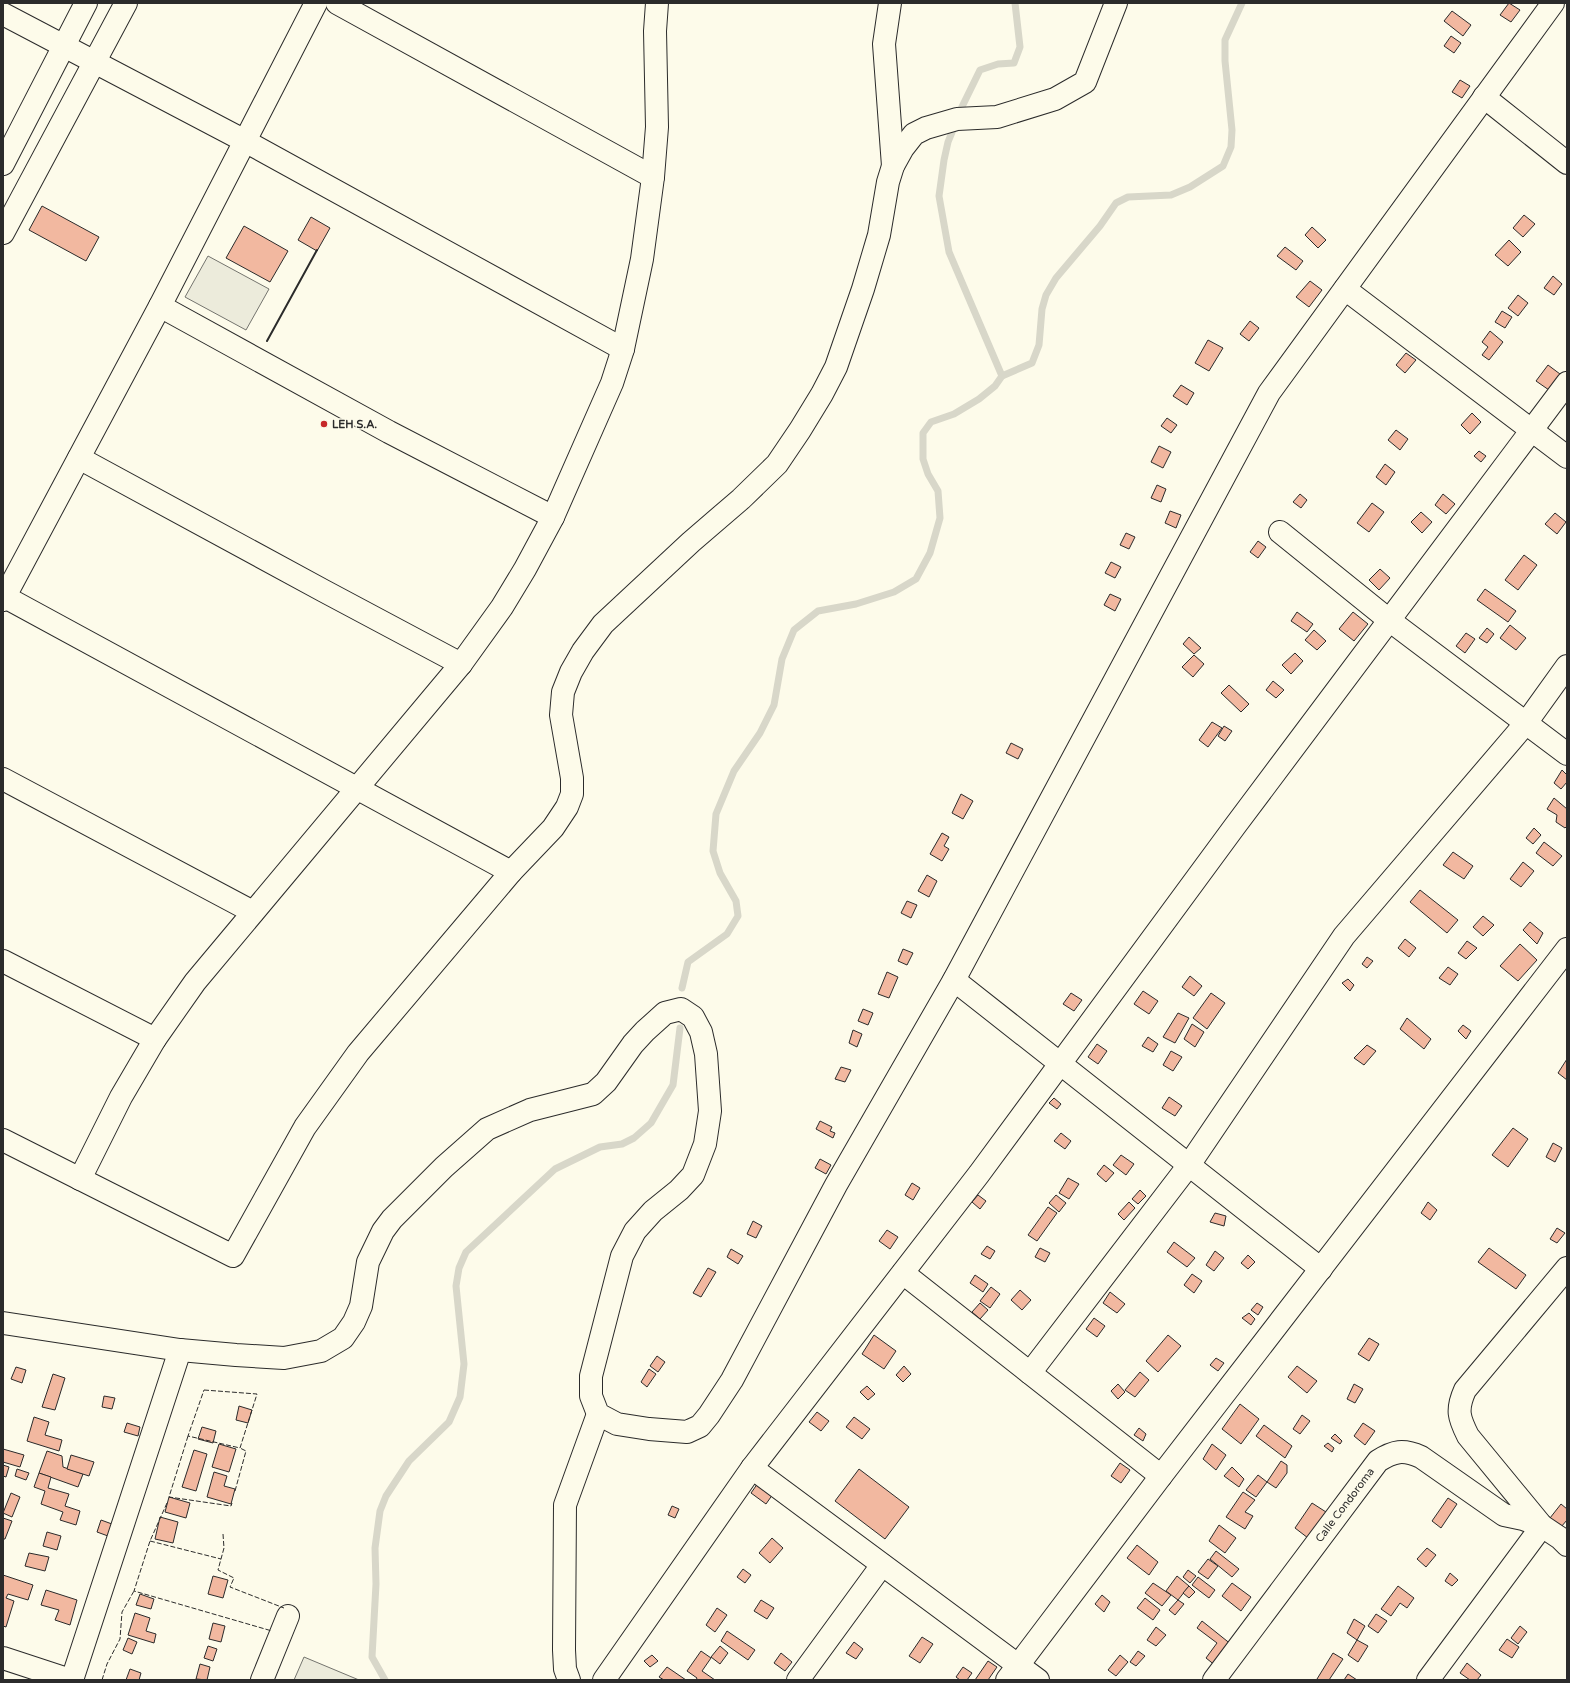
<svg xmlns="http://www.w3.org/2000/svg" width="1570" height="1683" font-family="'Varela Round',sans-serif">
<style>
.green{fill:#ecebdb;stroke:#74746e}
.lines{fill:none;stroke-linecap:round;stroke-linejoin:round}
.stream{stroke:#d8d7c9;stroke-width:7}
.building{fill:#f2b8a0;stroke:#2b2b2b}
.minor-casing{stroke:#2b2b2b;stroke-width:24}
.minor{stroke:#fdfbea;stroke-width:22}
.fence{stroke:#2b2b2b;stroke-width:1;stroke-dasharray:5 2;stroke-linecap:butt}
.wall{stroke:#2b2b2b;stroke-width:2}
.poi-dot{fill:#c62828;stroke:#fdfbea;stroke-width:1.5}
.labels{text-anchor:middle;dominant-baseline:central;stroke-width:3;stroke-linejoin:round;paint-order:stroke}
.poi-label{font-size:11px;font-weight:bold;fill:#2b2b2b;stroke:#fdfbea;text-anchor:start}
.street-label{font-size:11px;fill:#2b2b2b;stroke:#fdfbea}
</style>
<rect width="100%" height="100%" fill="#fdfbea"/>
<g class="green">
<polygon points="208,256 269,289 246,330 185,297"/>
<polygon points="304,1657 359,1680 294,1680"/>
</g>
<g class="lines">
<g class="stream">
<polyline points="958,115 980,70 998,64 1014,63 1020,47 1015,3"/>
<polyline points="955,125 948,142 944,160 939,196 949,252 1002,376"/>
<polyline points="682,988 688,962 727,934 738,916 736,901 720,873 713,851 716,814 734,771 760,733 774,705 782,659 794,630 818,611 856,604 894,592 916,579 930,553 940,518 938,491 928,474 923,459 923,433 931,422 954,414 979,399 995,386 1002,376 1032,363 1039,345 1042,309 1046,295 1056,278 1100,226 1116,203 1128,197 1171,195 1190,187 1223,166 1231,147 1232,130 1225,61 1225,40 1242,3"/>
<polyline points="385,1680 372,1657 376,1584 375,1548 380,1511 386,1496 409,1461 449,1422 460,1397 464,1364 456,1286 459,1268 466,1252 555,1169 600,1147 622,1144 634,1138 651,1123 673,1085 680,1028"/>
</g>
</g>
<g class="building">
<polygon points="1509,3 1520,10 1511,22 1500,15"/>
<polygon points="1452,11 1471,25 1463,36 1444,21"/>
<polygon points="1451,36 1461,43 1454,53 1444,46"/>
<polygon points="1460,80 1470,86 1462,98 1452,92"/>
<polygon points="42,206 99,237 86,261 29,230"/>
<polygon points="1524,215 1535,224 1523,237 1513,228"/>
<polygon points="311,217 330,228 317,251 298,240"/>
<polygon points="244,226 288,251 270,282 226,258"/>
<polygon points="1312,227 1326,240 1318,248 1305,235"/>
<polygon points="1509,240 1521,252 1508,266 1495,255"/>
<polygon points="1285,247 1303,261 1296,270 1277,256"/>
<polygon points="1553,276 1562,284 1554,295 1544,288"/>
<polygon points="1310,281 1322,290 1309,307 1296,297"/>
<polygon points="1518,295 1528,303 1518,316 1508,308"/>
<polygon points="1502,311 1512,317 1505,328 1495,322"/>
<polygon points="1250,321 1259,328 1249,341 1240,334"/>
<polygon points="1490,331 1503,342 1489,360 1482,355 1488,347 1482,342"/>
<polygon points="1208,340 1223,348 1209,371 1195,363"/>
<polygon points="1406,353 1416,360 1405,373 1396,365"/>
<polygon points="1548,365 1560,374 1549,390 1536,381"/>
<polygon points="1181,385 1194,393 1187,405 1173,396"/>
<polygon points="1472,413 1481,422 1470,434 1461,425"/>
<polygon points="1167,418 1177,425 1171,433 1161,426"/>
<polygon points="1396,430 1408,439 1400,450 1388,440"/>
<polygon points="1159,446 1171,452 1163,468 1151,462"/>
<polygon points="1479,451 1486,456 1481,462 1474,456"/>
<polygon points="1385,464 1395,472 1386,485 1376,477"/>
<polygon points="1157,485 1166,489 1161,502 1151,498"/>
<polygon points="1300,494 1307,500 1301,508 1293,502"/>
<polygon points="1443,494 1455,504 1446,514 1435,505"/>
<polygon points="1372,503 1384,512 1369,532 1357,523"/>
<polygon points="1170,511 1181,515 1176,528 1165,523"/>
<polygon points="1421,512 1432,522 1422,533 1411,522"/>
<polygon points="1555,513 1566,522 1557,534 1545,524"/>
<polygon points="1126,533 1135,537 1129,549 1120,545"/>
<polygon points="1258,541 1266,547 1258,558 1250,552"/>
<polygon points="1524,555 1537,565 1518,590 1505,580"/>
<polygon points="1111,562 1121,567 1115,578 1105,573"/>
<polygon points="1380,569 1390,578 1379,590 1369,580"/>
<polygon points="1485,589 1516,611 1508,622 1477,600"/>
<polygon points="1110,594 1121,599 1115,611 1104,605"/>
<polygon points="1297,612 1313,624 1307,632 1291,621"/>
<polygon points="1353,612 1368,624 1354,641 1339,629"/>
<polygon points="1510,625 1526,638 1516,650 1500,638"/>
<polygon points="1487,628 1494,634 1487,643 1479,638"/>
<polygon points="1314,630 1326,641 1317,650 1305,640"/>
<polygon points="1466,633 1475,639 1465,653 1456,646"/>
<polygon points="1189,637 1201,648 1194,654 1183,644"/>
<polygon points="1295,653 1303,661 1291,674 1282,665"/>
<polygon points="1194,655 1204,664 1193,677 1182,667"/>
<polygon points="1273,681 1284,690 1276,698 1266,690"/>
<polygon points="1229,685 1249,704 1241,712 1221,693"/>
<polygon points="1212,722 1222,728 1208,747 1199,740"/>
<polygon points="1224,726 1232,731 1225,741 1218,736"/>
<polygon points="1011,743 1023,749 1018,759 1006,753"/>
<polygon points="1562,770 1567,775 1567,782 1561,789 1554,783"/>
<polygon points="961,794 973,801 963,819 952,813"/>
<polygon points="1554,798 1567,809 1567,826 1565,828 1556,822 1557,815 1547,809"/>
<polygon points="1534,828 1541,835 1533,844 1526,838"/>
<polygon points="942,833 949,837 944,846 949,849 942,861 930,854"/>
<polygon points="1544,842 1562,856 1553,866 1536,853"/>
<polygon points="1453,852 1473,866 1464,879 1443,865"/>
<polygon points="1523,862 1534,871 1521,887 1510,879"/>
<polygon points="927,875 937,881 929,897 918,891"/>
<polygon points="1420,890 1458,920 1447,933 1410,902"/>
<polygon points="907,901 917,905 911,918 901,913"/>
<polygon points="1483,916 1494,925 1483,936 1473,927"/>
<polygon points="1530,922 1543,933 1537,944 1523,930"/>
<polygon points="1405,939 1416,948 1409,957 1398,948"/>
<polygon points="1467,941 1477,948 1466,959 1458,953"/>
<polygon points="1520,944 1537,960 1518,981 1500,966"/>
<polygon points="903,949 913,953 907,965 898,961"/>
<polygon points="1367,957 1373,961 1367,968 1362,964"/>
<polygon points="1448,967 1458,974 1450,985 1439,978"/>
<polygon points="887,972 898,977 889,998 878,994"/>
<polygon points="1190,976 1202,986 1194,996 1182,987"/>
<polygon points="1348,979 1354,985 1350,991 1342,983"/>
<polygon points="1143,991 1158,1001 1149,1014 1134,1004"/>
<polygon points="1071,993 1082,1000 1074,1011 1063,1004"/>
<polygon points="1211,993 1225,1003 1207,1029 1193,1018"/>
<polygon points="863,1009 873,1013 868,1025 858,1021"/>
<polygon points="1178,1013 1189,1018 1175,1043 1163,1037"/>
<polygon points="1407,1018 1431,1039 1424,1049 1400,1029"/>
<polygon points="1192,1024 1204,1032 1195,1047 1184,1039"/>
<polygon points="1463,1025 1471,1031 1466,1039 1458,1031"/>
<polygon points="853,1030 862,1034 857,1047 849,1043"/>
<polygon points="1148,1037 1158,1044 1153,1052 1142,1046"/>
<polygon points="1097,1044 1107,1051 1098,1064 1088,1057"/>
<polygon points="1367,1045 1376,1051 1364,1065 1354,1058"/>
<polygon points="1171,1051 1182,1057 1173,1071 1163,1065"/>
<polygon points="1567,1059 1567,1080 1558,1073"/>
<polygon points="841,1067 851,1070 845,1082 835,1079"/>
<polygon points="1169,1097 1182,1106 1175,1116 1162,1108"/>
<polygon points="1054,1098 1061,1104 1057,1109 1049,1103"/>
<polygon points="820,1121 832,1127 830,1131 835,1133 833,1138 816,1129"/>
<polygon points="1513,1128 1528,1139 1508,1167 1492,1155"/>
<polygon points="1061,1133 1071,1141 1065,1149 1054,1141"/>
<polygon points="1553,1143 1562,1148 1555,1162 1546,1157"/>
<polygon points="1121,1155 1134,1164 1126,1175 1113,1165"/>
<polygon points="820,1159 831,1165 826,1174 815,1168"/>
<polygon points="1104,1165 1114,1173 1106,1182 1097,1174"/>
<polygon points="1068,1178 1079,1184 1069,1199 1059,1193"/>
<polygon points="912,1183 920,1188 913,1200 905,1195"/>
<polygon points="1140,1190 1146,1196 1138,1204 1132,1199"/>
<polygon points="978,1195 986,1201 980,1209 972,1202"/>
<polygon points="1056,1195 1066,1203 1059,1212 1049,1203"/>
<polygon points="1129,1202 1135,1208 1124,1220 1118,1214"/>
<polygon points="1428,1202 1437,1210 1430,1220 1421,1213"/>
<polygon points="1048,1207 1057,1213 1037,1241 1028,1235"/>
<polygon points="1215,1213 1226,1216 1224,1226 1210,1222"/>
<polygon points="753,1221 762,1226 756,1238 747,1234"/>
<polygon points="1557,1228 1565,1233 1557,1243 1550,1239"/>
<polygon points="887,1230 898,1237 890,1249 879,1241"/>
<polygon points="1174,1242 1195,1258 1187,1267 1167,1252"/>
<polygon points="987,1246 995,1251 990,1259 981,1254"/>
<polygon points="1040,1248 1050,1253 1045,1262 1035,1257"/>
<polygon points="1489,1248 1526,1275 1516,1289 1478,1262"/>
<polygon points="731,1249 743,1256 738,1264 727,1257"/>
<polygon points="1215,1251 1224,1258 1214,1271 1206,1265"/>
<polygon points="1248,1255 1255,1262 1248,1269 1241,1263"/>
<polygon points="708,1268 716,1272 701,1297 693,1293"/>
<polygon points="1192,1274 1202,1281 1194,1293 1184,1285"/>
<polygon points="975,1275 988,1284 983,1292 970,1283"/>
<polygon points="991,1287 1000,1294 990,1308 980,1301"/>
<polygon points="1020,1290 1031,1300 1022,1310 1011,1300"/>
<polygon points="1110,1292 1125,1304 1117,1313 1103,1303"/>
<polygon points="980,1303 988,1310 980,1319 972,1312"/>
<polygon points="1257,1303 1263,1307 1258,1315 1251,1310"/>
<polygon points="1249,1313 1255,1319 1251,1325 1242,1318"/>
<polygon points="1094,1318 1105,1326 1097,1337 1086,1329"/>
<polygon points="874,1335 896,1351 884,1369 862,1354"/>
<polygon points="1168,1335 1181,1346 1158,1372 1146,1361"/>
<polygon points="1369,1338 1379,1344 1369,1361 1358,1354"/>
<polygon points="657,1356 665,1362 658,1372 650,1366"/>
<polygon points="1216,1358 1224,1363 1218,1371 1210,1365"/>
<polygon points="904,1366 911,1374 903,1382 896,1375"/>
<polygon points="1297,1366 1317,1381 1307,1393 1288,1377"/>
<polygon points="16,1367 26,1370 22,1383 11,1379"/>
<polygon points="649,1369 656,1374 647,1387 641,1382"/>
<polygon points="1140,1372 1149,1380 1135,1397 1125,1390"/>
<polygon points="53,1374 65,1378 55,1410 42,1407"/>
<polygon points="1118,1384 1125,1392 1118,1399 1111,1391"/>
<polygon points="1354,1384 1363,1389 1355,1403 1347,1399"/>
<polygon points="867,1386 875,1394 868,1400 860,1392"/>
<polygon points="104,1396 115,1398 112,1409 102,1407"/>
<polygon points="1240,1404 1259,1419 1241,1444 1222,1429"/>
<polygon points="239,1406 252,1410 248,1423 236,1420"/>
<polygon points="817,1412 829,1421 821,1431 809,1422"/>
<polygon points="1302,1415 1310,1421 1300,1434 1293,1429"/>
<polygon points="34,1417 49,1422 45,1435 62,1440 59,1451 27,1441"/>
<polygon points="854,1417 870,1429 862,1439 846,1427"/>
<polygon points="127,1423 140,1427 138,1436 124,1432"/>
<polygon points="1363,1423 1375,1431 1365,1445 1354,1436"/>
<polygon points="1264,1425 1292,1446 1285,1458 1256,1436"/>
<polygon points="202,1427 216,1431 213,1443 198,1439"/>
<polygon points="1139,1428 1146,1434 1143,1441 1134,1435"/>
<polygon points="1335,1434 1342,1441 1340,1444 1331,1438"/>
<polygon points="1328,1443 1334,1448 1332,1452 1324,1446"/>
<polygon points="219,1444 236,1449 229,1472 212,1467"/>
<polygon points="1212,1444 1226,1455 1216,1470 1203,1459"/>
<polygon points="3,1449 24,1455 20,1467 3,1462"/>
<polygon points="194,1450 207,1454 196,1491 182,1487"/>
<polygon points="47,1451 62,1456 63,1467 83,1474 78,1487 39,1473"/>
<polygon points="71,1455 94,1462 89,1476 67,1469"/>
<polygon points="1281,1461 1287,1465 1287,1473 1276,1488 1267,1482"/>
<polygon points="1120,1463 1130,1470 1121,1483 1111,1476"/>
<polygon points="3,1465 9,1467 6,1477 3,1476"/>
<polygon points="1232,1467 1244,1479 1239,1487 1224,1476"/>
<polygon points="17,1469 29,1473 26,1480 15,1476"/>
<polygon points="859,1469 909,1507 885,1539 835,1501"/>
<polygon points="214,1472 227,1476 224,1486 235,1489 231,1504 207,1497"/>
<polygon points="39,1473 51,1477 48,1488 69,1494 65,1506 80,1511 76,1525 60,1520 63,1512 41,1504 45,1491 34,1487"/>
<polygon points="1258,1475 1267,1482 1256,1497 1246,1490"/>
<polygon points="758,1483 773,1494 766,1504 751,1493"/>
<polygon points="1243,1492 1255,1500 1245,1512 1253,1516 1245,1529 1226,1517"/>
<polygon points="11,1493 20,1497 12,1517 3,1513"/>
<polygon points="169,1497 190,1503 186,1518 165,1512"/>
<polygon points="1448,1498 1457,1504 1441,1528 1432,1521"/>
<polygon points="1312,1503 1326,1512 1308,1538 1295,1528"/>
<polygon points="1561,1504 1567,1509 1567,1520 1561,1527 1550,1518"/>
<polygon points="672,1506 679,1509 675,1518 668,1515"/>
<polygon points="160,1517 178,1522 173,1543 155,1539"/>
<polygon points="3,1518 12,1521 5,1539 3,1539"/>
<polygon points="101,1520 112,1524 108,1536 97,1532"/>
<polygon points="1219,1525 1236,1538 1225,1553 1209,1541"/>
<polygon points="47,1532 61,1536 57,1550 43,1546"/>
<polygon points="772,1538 783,1548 770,1563 759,1553"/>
<polygon points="1137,1545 1158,1562 1149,1575 1127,1558"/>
<polygon points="1427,1548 1436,1555 1426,1567 1417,1559"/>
<polygon points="1216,1551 1239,1569 1232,1577 1210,1559"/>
<polygon points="29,1553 49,1557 45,1571 25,1566"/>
<polygon points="1208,1559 1218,1566 1208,1579 1198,1572"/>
<polygon points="743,1569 751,1575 745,1583 737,1577"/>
<polygon points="1188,1570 1196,1576 1190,1583 1183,1577"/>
<polygon points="1450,1573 1458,1580 1452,1586 1445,1581"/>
<polygon points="3,1575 33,1585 28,1600 8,1594 6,1598 14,1601 6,1627 3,1626"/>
<polygon points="213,1576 228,1580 223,1598 208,1594"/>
<polygon points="1177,1576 1189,1586 1178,1600 1166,1591"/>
<polygon points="1198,1577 1215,1590 1209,1598 1192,1585"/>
<polygon points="1153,1583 1171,1595 1162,1606 1145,1593"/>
<polygon points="1232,1583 1251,1597 1241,1611 1222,1596"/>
<polygon points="1189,1586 1195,1592 1189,1598 1183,1593"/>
<polygon points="1398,1586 1414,1598 1407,1608 1400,1603 1391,1616 1381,1609"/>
<polygon points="46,1590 77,1600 70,1625 55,1620 59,1610 41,1605"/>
<polygon points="140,1594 154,1599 151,1609 136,1605"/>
<polygon points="1102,1595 1110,1602 1104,1612 1095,1604"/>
<polygon points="1145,1598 1160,1610 1153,1620 1137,1608"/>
<polygon points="761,1600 774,1608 767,1619 754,1611"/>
<polygon points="1178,1600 1184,1604 1175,1615 1169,1610"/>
<polygon points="717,1608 727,1615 715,1632 706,1625"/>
<polygon points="135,1613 150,1618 146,1631 156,1634 154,1643 128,1635"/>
<polygon points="1376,1614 1387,1621 1378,1633 1368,1626"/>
<polygon points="1354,1619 1365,1626 1357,1640 1347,1633"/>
<polygon points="1202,1621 1232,1645 1216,1666 1206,1658 1217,1643 1197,1628"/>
<polygon points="213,1623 225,1626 221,1642 209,1639"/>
<polygon points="1520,1626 1527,1632 1518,1644 1511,1638"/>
<polygon points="1156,1627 1166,1635 1156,1646 1147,1640"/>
<polygon points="727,1631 755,1650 748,1660 721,1641"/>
<polygon points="922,1637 933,1644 920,1663 909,1656"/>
<polygon points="128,1638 137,1642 132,1654 123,1650"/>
<polygon points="1507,1639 1519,1647 1512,1658 1499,1650"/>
<polygon points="1357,1640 1368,1646 1358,1662 1348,1655"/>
<polygon points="854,1642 863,1649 856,1659 846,1653"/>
<polygon points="208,1646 217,1649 213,1661 204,1658"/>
<polygon points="720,1646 728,1653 720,1664 711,1657"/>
<polygon points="701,1651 711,1658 702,1671 715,1680 696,1680 697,1678 687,1671"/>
<polygon points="1138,1651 1145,1656 1136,1666 1130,1662"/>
<polygon points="781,1653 792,1662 785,1671 774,1663"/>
<polygon points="1333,1653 1343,1659 1329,1680 1319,1680 1317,1679"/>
<polygon points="652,1655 658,1661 650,1667 644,1661"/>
<polygon points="1120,1655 1128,1662 1116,1676 1108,1670"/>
<polygon points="988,1661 997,1667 988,1680 975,1680"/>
<polygon points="1467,1663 1481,1675 1477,1680 1470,1680 1460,1673"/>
<polygon points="200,1664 210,1667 207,1680 196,1679"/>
<polygon points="667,1667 686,1680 664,1680 659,1677"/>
<polygon points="963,1667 972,1673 967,1680 960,1680 956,1677"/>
<polygon points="130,1669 141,1673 139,1680 126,1680"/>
<polygon points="1348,1674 1357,1680 1344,1680"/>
</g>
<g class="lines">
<defs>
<g id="minor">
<polyline points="337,3 653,177"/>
<polyline points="890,3 884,44 893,166"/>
<polyline points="3,14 245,141 623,349"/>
<polyline points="1484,97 1567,163"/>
<polyline points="3,164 86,3"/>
<polyline points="3,233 126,3"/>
<polyline points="1345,289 1567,457"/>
<polyline points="160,306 389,432 553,517"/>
<polyline points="79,458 324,591 461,664"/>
<polyline points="1280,532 1389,620 1567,754"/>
<polyline points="3,600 160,306 316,3"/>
<polyline points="3,779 253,912"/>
<polyline points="511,872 553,828 567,807 572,794 572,778 561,715 563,692 571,672 583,651 603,624 691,542 741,499 777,464 800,430 822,394 836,367 863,289 879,235 888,182 893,166 903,148 914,134 926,128 957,119 997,117 1055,99 1085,82 1116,3"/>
<polyline points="3,961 155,1039"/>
<polyline points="954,980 1321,1269"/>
<polyline points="3,1140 233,1256 305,1127 358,1053 511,872 5,597"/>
<polyline points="80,1179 121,1097 155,1039 195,982 461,664 502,607 525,569 553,517 612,383 623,349 642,259 653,177 657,127 655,31 657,3"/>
<path d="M1567 1268 1465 1390C1456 1410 1459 1418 1468 1436L1542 1526 1560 1538 1567 1545"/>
<polyline points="903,1273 1161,1476"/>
<polyline points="3,1323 180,1350 236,1355 284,1358 321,1351 343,1338 354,1322 361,1306 368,1262 383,1231 392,1219 444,1167 487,1129 530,1110 593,1094 606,1082 633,1044 645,1031 665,1013 681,1009 693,1017 701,1032 706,1054 710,1111 705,1144 693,1175 679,1190 653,1211 635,1231 622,1256 591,1376 591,1396 598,1414 617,1424 649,1429 687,1432 700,1426 709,1415 732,1380 836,1185 954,980 1269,393 1553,3"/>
<polyline points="1030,1373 1189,1165 1344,936 1526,723 1567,666"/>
<polyline points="752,1468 1038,1680"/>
<polyline points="3,1658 70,1680"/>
<polyline points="72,1680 180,1350"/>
<polyline points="262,1680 288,1616"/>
<polyline points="569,1680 565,1669 564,1650 565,1505 598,1414"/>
<polyline points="604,1680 752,1468 979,1174 1235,826 1567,383"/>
<polyline points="798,1680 882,1565"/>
<polyline points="1007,1680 1161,1476 1567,949"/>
<path d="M1214 1680 1378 1461C1394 1451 1403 1449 1421 1457L1504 1515 1523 1519 1542 1526"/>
<polyline points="1428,1680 1542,1526"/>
</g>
</defs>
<use href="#minor" class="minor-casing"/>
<use href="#minor" class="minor"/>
<g class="fence">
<polygon points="204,1390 257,1394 240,1448 188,1436"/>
<polyline points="188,1436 169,1497 231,1506 232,1503"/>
<polyline points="235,1491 246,1451 240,1448"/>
<polyline points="167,1503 150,1541 134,1591 272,1631"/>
<polyline points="223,1534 224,1548 218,1570 234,1578 230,1587 284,1608"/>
<polyline points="150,1541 221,1559"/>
<polyline points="102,1680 107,1664 120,1639 122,1612 134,1591"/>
</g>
<polyline class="wall" points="267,341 317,250"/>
</g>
<circle class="poi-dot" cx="324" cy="424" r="4"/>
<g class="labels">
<g class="poi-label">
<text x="332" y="424">LEH S.A.</text>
</g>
<g class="street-label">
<text transform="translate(1345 1505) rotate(-53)">Calle Condoroma</text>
</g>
</g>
<rect width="1570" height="1683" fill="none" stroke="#2b2b2b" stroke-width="8"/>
</svg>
